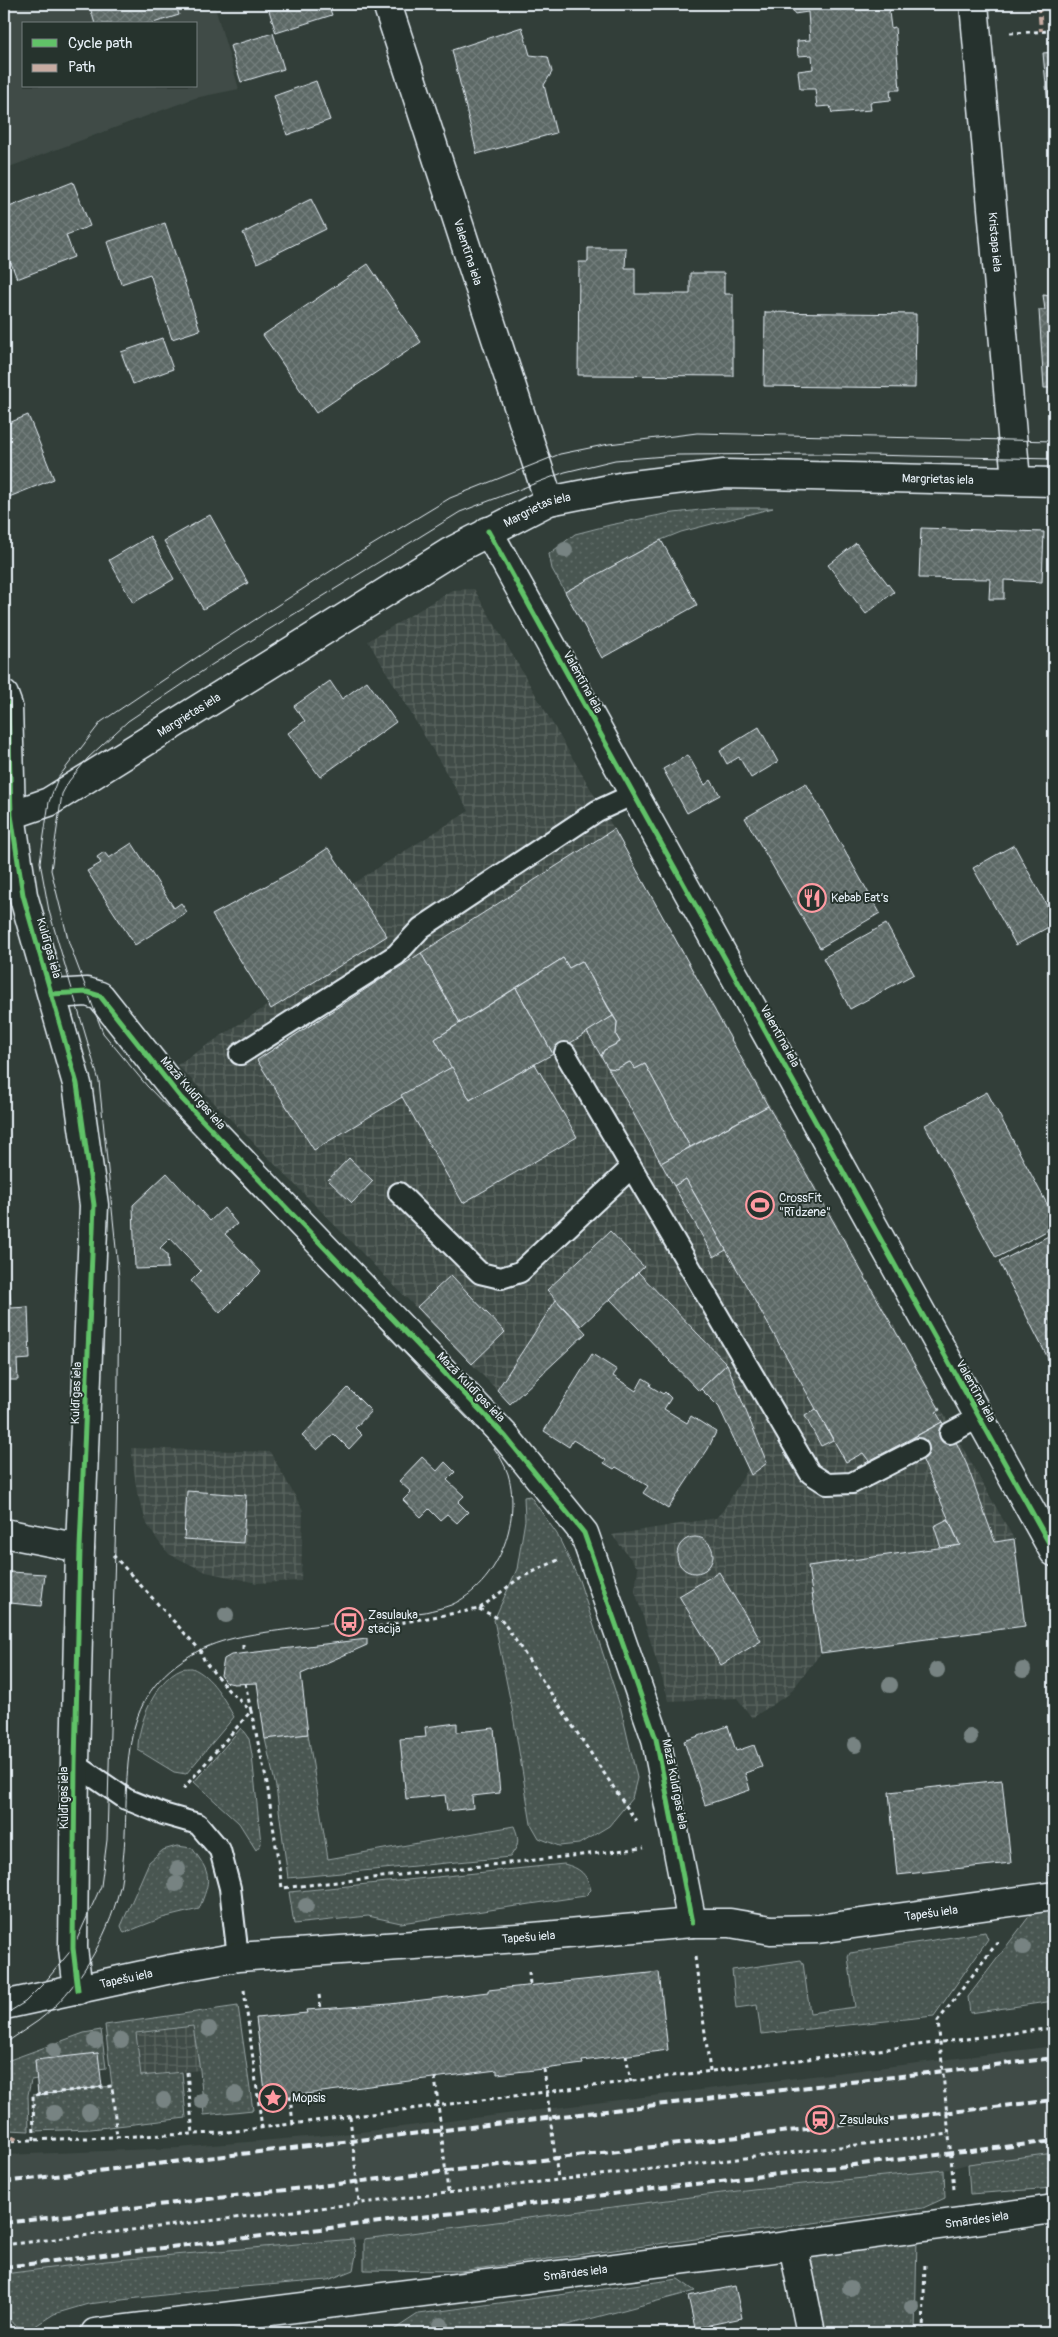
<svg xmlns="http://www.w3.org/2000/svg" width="1058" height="2337" viewBox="0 0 1058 2337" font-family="Pangolin,sans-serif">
  <defs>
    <pattern id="industrial-grid" width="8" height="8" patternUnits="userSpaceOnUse" patternTransform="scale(1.25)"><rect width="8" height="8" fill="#3f4b46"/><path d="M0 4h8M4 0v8" fill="none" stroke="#5b6561"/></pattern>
    <pattern id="grass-dots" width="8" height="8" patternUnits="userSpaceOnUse" patternTransform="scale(1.25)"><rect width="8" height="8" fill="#495651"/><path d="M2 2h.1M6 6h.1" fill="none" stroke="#636f6b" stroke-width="1.8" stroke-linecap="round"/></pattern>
    <pattern id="building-cross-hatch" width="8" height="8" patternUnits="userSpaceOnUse" patternTransform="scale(1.25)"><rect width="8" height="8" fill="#5c6865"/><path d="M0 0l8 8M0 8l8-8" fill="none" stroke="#737e7c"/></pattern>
  </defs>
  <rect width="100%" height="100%" fill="#323e39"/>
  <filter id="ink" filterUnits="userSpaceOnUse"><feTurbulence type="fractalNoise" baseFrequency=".02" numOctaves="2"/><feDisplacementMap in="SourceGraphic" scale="10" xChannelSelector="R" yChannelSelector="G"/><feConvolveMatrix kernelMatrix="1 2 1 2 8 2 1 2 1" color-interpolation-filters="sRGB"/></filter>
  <g filter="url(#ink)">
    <g fill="#3f4b46" fill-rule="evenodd">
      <path d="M4 4H214L239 89 195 98 4 169ZM24 24H196V86H24Z"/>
      <path d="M1054 2046V2153L968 2164 944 2170 753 2189 364 2239 106 2261 4 2274V2155L178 2148 352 2133Z"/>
    </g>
    <g fill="url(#industrial-grid)">
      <path d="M474 589 614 829 1014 1539 1025 1626 821 1653 789 1694 752 1718 737 1698 669 1701 635 1591 638 1568 612 1535 716 1518 724 1509 748 1469 719 1407 701 1390 699 1391 610 1299 581 1326 556 1300 497 1390 177 1065 268 1005 212 915 352 884 469 811 368 641 452 590Z"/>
      <path d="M131 1448 270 1452 303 1510 301 1581 257 1583 206 1572 169 1554 158 1541 147 1524 137 1493Z"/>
      <path d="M193 2026 200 2070 141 2076 136 2033Z"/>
    </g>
    <g fill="url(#grass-dots)" stroke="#98a4a4">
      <path d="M718 508H773L681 532 661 540 565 592 552 569 549 554 575 534 610 525 665 514Z"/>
      <path d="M530 1496 557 1534 579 1580 621 1709 637 1778 632 1798 609 1826 579 1844 559 1846 539 1838 531 1824 512 1709 494 1620 517 1569 525 1520 524 1497Z"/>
      <path d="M192 1668C212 1676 224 1699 234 1717L186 1774 174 1772 138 1750C137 1725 156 1679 181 1669 184 1668 189 1668 192 1668Z"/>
      <path d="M241 1728 249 1739 252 1755 261 1844 256 1850 239 1823 194 1782Z"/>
      <path d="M308 1734 328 1859 514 1826C520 1840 519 1845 510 1857L288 1878 276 1787 265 1739Z"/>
      <path d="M177 1846 192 1848C212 1875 211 1879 199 1909L162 1918 124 1933 121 1926 149 1862 163 1850Z"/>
      <path d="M564 1864C580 1868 587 1874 591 1890L585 1896 401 1923 368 1916 294 1924 289 1892Z"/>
      <path d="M1054 1908V2001L970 2013 968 1997 1034 1910Z"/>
      <path d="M985 1932 988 1939 934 2016 761 2034 757 2005 736 2008 732 1970 801 1960 803 1963 810 2013 855 2007 848 1957 850 1953Z"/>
      <path d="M238 2006 253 2110 204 2115 200 2070 193 2026 136 2033 141 2076 182 2072 186 2118 91 2129 34 2131 33 2095 112 2086 105 2025Z"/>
      <path d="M101 2030 106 2068 99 2069 98 2053 35 2061 37 2079 31 2080 28 2095 29 2131 9 2130 4 2124V2062L84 2033Z"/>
      <path d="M1054 2153V2188L970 2194 968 2164Z"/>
      <path d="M944 2170 945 2198 923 2208 460 2271 364 2270V2239L753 2189Z"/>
      <path d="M917 2237 915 2333H826L810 2256Z"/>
      <path d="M353 2239 356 2255 353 2270 328 2280 206 2290 88 2304 54 2314 29 2330 15 2325 4 2312V2274L106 2261Z"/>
      <path d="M678 2279 695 2291 537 2333H389L418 2314Z"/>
      <path d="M310 2328 332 2333H224Z"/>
    </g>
    <g fill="url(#building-cross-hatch)" stroke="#e8f1f8">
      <path d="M89 4H176L179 15 150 24H95Z"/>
      <path d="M267 4H328L332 15 276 33Z"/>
      <path d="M793 4H888L892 8 889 12 891 28 895 27 900 90H890L891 100 870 102 871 110 832 113 830 106 817 107 815 89H800L798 71 813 69 812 55 798 56 797 41 810 40 808 12 794 14Z"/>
      <path d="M522 27 530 55 548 57 552 72 544 85 556 133 477 154 452 50Z"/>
      <path d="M273 33 284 69 241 82 230 46Z"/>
      <path d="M1054 52V126L1050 127 1043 53Z"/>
      <path d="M316 81 330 120 287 135 274 96Z"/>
      <path d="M73 182 90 226 66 235 74 257 17 279 11 263 4 265V209Z"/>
      <path d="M311 199 326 229 257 263 243 233Z"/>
      <path d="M165 223 200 330 172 339 150 274 121 284 107 242Z"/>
      <path d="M588 248H626L625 268H635V294H690V273H724V294H733V376L578 375 579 262H588Z"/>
      <path d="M368 264 421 342 316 413 263 335Z"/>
      <path d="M1043 295 1054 296V394H1050V388H1044L1039 310H1045Z"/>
      <path d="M765 312 916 314 915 388 764 386Z"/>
      <path d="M162 338 173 369 133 384 121 352Z"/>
      <path d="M28 415 54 479 4 499V425Z"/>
      <path d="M210 515 248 583 203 609 164 541Z"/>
      <path d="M921 528 1044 532 1042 582 1004 580V599H989L990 579 919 578Z"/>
      <path d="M150 536 174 579 133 603 109 560Z"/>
      <path d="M661 540 697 605 602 658 565 592Z"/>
      <path d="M856 543 894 592 866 614 828 565Z"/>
      <path d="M330 681 342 699 367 681 396 722 320 777 288 733 305 721 294 706Z"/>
      <path d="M759 727 778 762 751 778 739 757 727 764 720 751Z"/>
      <path d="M688 755 705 785 711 780 720 795 687 813 663 769Z"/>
      <path d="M806 783 880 913 820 948 745 818Z"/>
      <path d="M614 829 768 1106 690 1147 645 1064 635 1069 630 1062 616 1069 608 1068 601 1056 604 1050 620 1042 616 1035 617 1022 582 961 569 968 563 958 460 1023 421 953Z"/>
      <path d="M132 843 174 908 181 903 187 912 135 945 87 871 101 863 97 857 104 852 109 858Z"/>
      <path d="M1014 845 1054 919V924L1016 945 973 868Z"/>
      <path d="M328 848 387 936 271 1009 212 915 295 870Z"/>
      <path d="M886 924 914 974 850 1009 823 958Z"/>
      <path d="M421 953 460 1023 435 1039 452 1067 314 1150 257 1060Z"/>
      <path d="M563 958 569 968 582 961 613 1016 553 1054 516 988Z"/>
      <path d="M516 988 553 1054 470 1100 435 1039Z"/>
      <path d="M613 1016 617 1022 616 1035 620 1042 604 1050 601 1056 587 1032Z"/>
      <path d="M630 1062 635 1069 645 1064 690 1147 661 1163 608 1068 616 1069Z"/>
      <path d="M535 1064 577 1137 463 1203 401 1095 452 1067 470 1100Z"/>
      <path d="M987 1092 1054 1217V1227L996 1258 925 1125Z"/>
      <path d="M768 1106 940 1410 936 1412 942 1422 869 1461 863 1453 846 1462 686 1179 674 1186 661 1163Z"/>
      <path d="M349 1158 373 1181 352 1203 328 1180Z"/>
      <path d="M167 1173 210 1221 224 1208 237 1224 225 1234 261 1272 220 1313 191 1281 201 1271 170 1238 160 1248 167 1254 168 1268 135 1269 133 1205Z"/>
      <path d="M686 1179 726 1250 714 1257 674 1186Z"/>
      <path d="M610 1231 644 1267 581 1326 547 1290Z"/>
      <path d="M1054 1233V1370L999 1262Z"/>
      <path d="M638 1272 727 1364 699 1391 610 1299Z"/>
      <path d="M451 1275 505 1332 472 1364 417 1307Z"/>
      <path d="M4 1288H10L11 1308 28 1307 30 1359 17 1360 18 1380H4Z"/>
      <path d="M556 1300 586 1333 510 1404 497 1390Z"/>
      <path d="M592 1354 617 1370 613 1376 636 1391 643 1378 651 1383 650 1386 663 1394 665 1392 671 1398 664 1409 687 1423 691 1416 716 1432 708 1449 668 1509 643 1493 648 1486 616 1467 614 1469 604 1463 606 1460 573 1440 569 1447 544 1431Z"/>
      <path d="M727 1364 767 1463 751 1475 719 1407 701 1389Z"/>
      <path d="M348 1388 371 1411 355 1428 362 1435 349 1449 334 1434 317 1450 302 1436Z"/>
      <path d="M816 1409 833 1440 821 1446 805 1416Z"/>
      <path d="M942 1422 956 1442 967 1465 995 1542 1014 1539 1025 1626 821 1653 808 1566 960 1545 913 1438Z"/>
      <path d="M422 1457 437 1471 445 1462 455 1472 447 1480 464 1496 458 1502 468 1512 457 1523 447 1514 440 1520 429 1509 421 1517 403 1500 411 1492 399 1481Z"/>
      <path d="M187 1491 246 1495 243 1543 184 1539Z"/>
      <path d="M948 1519 960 1545 941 1548 934 1526Z"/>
      <circle cx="695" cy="1555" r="18"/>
      <path d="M10 1572 45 1574 41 1606 10 1603Z"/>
      <path d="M719 1572 761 1641 721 1665 679 1596Z"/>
      <path d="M367 1639V1645L301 1674 308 1734 265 1739 257 1683 234 1684 225 1682 221 1675 224 1659 231 1655Z"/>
      <path d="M457 1723V1732L494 1728 500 1793 472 1796 473 1808 447 1811 445 1795 406 1799 400 1739 426 1737 425 1727Z"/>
      <path d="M728 1726 736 1751 754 1745 762 1767 745 1773 750 1790 705 1805 684 1741Z"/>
      <path d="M1002 1780 1011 1863 897 1875 889 1792Z"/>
      <path d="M659 1972 668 2050 582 2061 583 2064 544 2069 497 2074V2070L266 2099 256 2018 307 2013 306 2010 390 2004 488 1992V1990Z"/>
      <path d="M98 2053 102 2087 38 2095 35 2060Z"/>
      <path d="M735 2286 742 2318 695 2328 688 2296Z"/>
    </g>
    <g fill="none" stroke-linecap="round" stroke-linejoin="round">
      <defs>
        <g id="lane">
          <path d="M565 1053 810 1473 827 1484 852 1483 918 1449"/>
          <path d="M240 1054 396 955 421 928 597 811 634 794"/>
          <path d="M399 1193 480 1273 501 1278 520 1272 631 1168"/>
          <path d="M950 1433 980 1417"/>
          <path d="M75 1764 126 1799 163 1814 198 1824 220 1850 230 1888 238 1957"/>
        </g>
        <g id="street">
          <path id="s1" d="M387 4 549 501"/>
          <path id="s2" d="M974 4 1016 480"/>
          <path d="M488 531 1054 1552"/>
          <path d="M4 695 8 706 11 815 23 895 77 1084 94 1205 80 1548 75 1764 73 1948 78 1990"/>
          <path id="s3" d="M11 815 49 802 450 552 549 501 625 486 724 474 1054 482"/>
          <path d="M52 994 87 992 100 996 181 1098 505 1436 584 1533 656 1739 692 1923"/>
          <path d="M4 1533 80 1548"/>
          <path id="s4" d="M4 2005 171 1969 238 1957 533 1937 692 1923H730L771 1930 818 1929 1054 1896"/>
          <path d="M793 2245 811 2333"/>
          <path id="s5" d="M95 2333 766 2249 1054 2209"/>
        </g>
      </defs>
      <use href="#lane" stroke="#e8f1f8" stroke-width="24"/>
      <use href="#street" stroke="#e8f1f8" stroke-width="31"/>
      <g stroke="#e8f1f8" stroke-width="3" stroke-dasharray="4 4" stroke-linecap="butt">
        <path d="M1010 33 1054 31"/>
        <path d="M113 1555 200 1650 205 1662 229 1691 251 1711 267 1783 282 1888 644 1848"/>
        <path d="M479 1609 502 1620 636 1821"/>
        <path d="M370 1628 479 1609 518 1579 558 1560"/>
        <path d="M243 1645V1653"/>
        <path d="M183 1789 251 1711 245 1683"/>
        <path d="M695 1957 710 2071"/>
        <path d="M529 1972 530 1985"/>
        <path d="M244 1990 262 2128"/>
        <path d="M319 1995 321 2009"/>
        <path d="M626 2055 631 2082"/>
        <path d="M544 2069 558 2179"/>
        <path d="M187 2072 193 2134"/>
        <path d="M435 2077 448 2192"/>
        <path d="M290 2096 293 2124"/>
        <path d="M350 2117 359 2202"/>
        <path d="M34 2140 33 2095 112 2086 117 2138"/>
        <path d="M4 2141 220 2133 1054 2028"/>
        <path d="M954 2189 938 2021 1000 1939"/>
        <path d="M4 2245 950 2134"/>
        <path d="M923 2333 925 2262"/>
      </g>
      <use href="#lane" stroke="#26332d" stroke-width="20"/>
      <use href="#street" stroke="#26332d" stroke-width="28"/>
      <g stroke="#e8f1f8" stroke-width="1">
        <path d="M4 2015 25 2002 45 1982 73 1948 101 1886 107 1840 117 1476 119 1278 99 1081 49 911 40 862 49 802 58 778 101 722 205 652 354 556 450 498 560 454 609 444 697 433 1054 441"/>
        <path d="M4 2044C15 2036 27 2029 38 2021 77 1991 108 1937 119 1891 122 1882 122 1871 123 1861 132 1778 110 1697 198 1651 229 1635 264 1633 298 1628 340 1623 383 1617 425 1612 433 1610 443 1608 451 1605 498 1584 522 1522 508 1474 501 1454 487 1439 474 1423L147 1086 103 1033 69 943 51 870 62 794 69 781 88 758 128 721 213 664 460 512 565 472 615 460 678 455 821 454 1054 459"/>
      </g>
      <g stroke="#e8f1f8" stroke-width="4" stroke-dasharray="8 4" stroke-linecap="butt">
        <path d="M4 2182 1054 2058"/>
        <path d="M4 2223 1054 2100"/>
        <path d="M4 2267 1054 2141"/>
      </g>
      <g stroke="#c7aca2" stroke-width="4" stroke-dasharray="8 4" stroke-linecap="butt">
        <path d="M1039 4 1041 31"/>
        <path d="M4 2128 16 2140"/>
        <path d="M4 2326 8 2333"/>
      </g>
      <defs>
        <g id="cycleway">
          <path d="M488 531 1054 1552"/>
          <path d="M4 695 8 706 11 815 23 895 77 1084 94 1205 80 1548 75 1764 73 1948 78 1990"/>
          <path d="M52 994 87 992 100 996 181 1098 505 1436 584 1533 656 1739 692 1923"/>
        </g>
      </defs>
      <use href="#cycleway" stroke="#26332d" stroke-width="8"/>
      <use href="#cycleway" stroke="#61c268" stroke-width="5"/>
    </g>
    <g fill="#778382">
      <circle cx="565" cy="550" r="8"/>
      <circle cx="226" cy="1615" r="8"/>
      <circle cx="937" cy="1670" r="8"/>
      <circle cx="1023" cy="1670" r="8"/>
      <circle cx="890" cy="1685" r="8"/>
      <circle cx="970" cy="1737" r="8"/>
      <circle cx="855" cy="1745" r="8"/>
      <circle cx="178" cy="1869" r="8"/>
      <circle cx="176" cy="1884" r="8"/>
      <circle cx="306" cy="1906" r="8"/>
      <circle cx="1023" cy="1947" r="8"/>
      <circle cx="209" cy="2029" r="8"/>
      <circle cx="121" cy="2040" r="8"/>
      <circle cx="95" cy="2041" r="8"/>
      <circle cx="54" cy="2050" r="8"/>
      <circle cx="235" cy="2094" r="8"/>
      <circle cx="164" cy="2100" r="8"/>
      <circle cx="202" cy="2101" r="8"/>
      <circle cx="89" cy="2112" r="8"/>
      <circle cx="54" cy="2113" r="8"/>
      <circle cx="850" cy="2288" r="8"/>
      <circle cx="912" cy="2307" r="8"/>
      <circle cx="441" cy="2325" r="8"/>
    </g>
  </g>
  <defs>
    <symbol id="restaurant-ring" viewBox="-11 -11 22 22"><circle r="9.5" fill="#26332d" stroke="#ff9aa2" stroke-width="1.5"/><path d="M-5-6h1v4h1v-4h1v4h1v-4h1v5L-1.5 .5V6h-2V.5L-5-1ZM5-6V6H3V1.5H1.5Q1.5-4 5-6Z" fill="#ff9aa2"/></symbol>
    <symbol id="stadium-ring" viewBox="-11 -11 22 22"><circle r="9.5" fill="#26332d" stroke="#ff9aa2" stroke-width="1.5"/><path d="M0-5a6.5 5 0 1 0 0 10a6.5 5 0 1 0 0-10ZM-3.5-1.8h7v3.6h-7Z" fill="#ff9aa2"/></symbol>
    <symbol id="bus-ring" viewBox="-11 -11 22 22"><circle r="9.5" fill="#26332d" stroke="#ff9aa2" stroke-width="1.5"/><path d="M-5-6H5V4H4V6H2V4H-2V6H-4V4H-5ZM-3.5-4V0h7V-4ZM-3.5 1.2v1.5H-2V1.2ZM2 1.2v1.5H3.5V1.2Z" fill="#ff9aa2"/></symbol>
    <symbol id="sight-ring" viewBox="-11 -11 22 22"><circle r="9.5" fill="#26332d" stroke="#ff9aa2" stroke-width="1.5"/><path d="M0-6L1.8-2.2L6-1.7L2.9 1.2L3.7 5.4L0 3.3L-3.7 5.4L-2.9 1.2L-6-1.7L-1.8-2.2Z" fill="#ff9aa2"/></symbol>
    <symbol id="station-ring" viewBox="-11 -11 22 22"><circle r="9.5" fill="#26332d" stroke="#ff9aa2" stroke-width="1.5"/><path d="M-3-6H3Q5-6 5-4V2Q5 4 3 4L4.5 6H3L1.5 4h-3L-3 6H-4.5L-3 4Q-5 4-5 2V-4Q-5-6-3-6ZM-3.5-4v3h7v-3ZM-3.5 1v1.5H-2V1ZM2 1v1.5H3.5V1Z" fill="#ff9aa2"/></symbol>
  </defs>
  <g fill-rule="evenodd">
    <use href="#restaurant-ring" x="796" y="882" width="32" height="32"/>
    <use href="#stadium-ring" x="744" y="1189" width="32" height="32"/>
    <use href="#bus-ring" x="333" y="1606" width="32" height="32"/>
    <use href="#sight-ring" x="257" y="2082" width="32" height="32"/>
    <use href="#station-ring" x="804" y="2104" width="32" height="32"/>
  </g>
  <g text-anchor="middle" stroke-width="4" stroke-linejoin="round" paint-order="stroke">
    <g font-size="12" fill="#e8f1f8" stroke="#26332d">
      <text dy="4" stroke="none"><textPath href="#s2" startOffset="239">Kristapa iela</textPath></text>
      <text dy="4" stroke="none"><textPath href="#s1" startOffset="261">Valentīna iela</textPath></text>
      <text dy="4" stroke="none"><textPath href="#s3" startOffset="1015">Margrietas iela</textPath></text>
      <text dy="4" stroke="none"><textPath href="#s3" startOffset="610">Margrietas iela</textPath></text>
      <text transform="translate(583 682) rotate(61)" y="4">Valentīna iela</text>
      <text dy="4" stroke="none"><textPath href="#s3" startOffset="205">Margrietas iela</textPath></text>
      <text transform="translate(49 948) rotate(74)" y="4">Kuldīgas iela</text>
      <text transform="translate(780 1036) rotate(61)" y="4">Valentīna iela</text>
      <text transform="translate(193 1093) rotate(49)" y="4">Mazā Kuldīgas iela</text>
      <text transform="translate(471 1387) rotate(46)" y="4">Mazā Kuldīgas iela</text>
      <text transform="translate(976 1391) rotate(61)" y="4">Valentīna iela</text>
      <text transform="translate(76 1393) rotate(-88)" y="4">Kuldīgas iela</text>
      <text transform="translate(675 1784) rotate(79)" y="4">Mazā Kuldīgas iela</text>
      <text transform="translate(64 1798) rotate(-90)" y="4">Kuldīgas iela</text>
      <text dy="4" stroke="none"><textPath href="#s4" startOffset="935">Tapešu iela</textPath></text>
      <text dy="4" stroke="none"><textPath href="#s4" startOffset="530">Tapešu iela</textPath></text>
      <text dy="4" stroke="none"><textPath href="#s4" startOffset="125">Tapešu iela</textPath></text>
      <text dy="4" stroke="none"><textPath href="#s5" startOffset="889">Smārdes iela</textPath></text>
      <text dy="4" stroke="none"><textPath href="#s5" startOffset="484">Smārdes iela</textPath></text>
    </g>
    <g font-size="12" fill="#e8f1f8" stroke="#26332d" text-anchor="start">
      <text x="831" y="902">Kebab Eat’s</text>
      <text x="779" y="1202">CrossFit<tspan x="779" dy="14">"Rīdzene"</tspan></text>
      <text x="368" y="1619">Zasulauka<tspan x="368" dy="14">stacija</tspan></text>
      <text x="292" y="2102">Mopsis</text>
      <text x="839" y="2124">Zasulauks</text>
    </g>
  </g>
  <rect width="1058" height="2337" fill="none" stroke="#26332d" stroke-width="20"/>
  <rect x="10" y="10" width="1038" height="2317" fill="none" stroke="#e8f1f8" stroke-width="2" filter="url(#ink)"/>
  <rect x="22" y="22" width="175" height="65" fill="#26332d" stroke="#747f7e"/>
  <rect x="32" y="39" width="25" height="8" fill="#61c268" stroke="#747f7e"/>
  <text x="68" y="48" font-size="15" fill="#e8f1f8">Cycle path</text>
  <rect x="32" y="64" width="25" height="8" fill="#c7aca2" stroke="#747f7e"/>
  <text x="68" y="72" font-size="15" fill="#e8f1f8">Path</text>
</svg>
